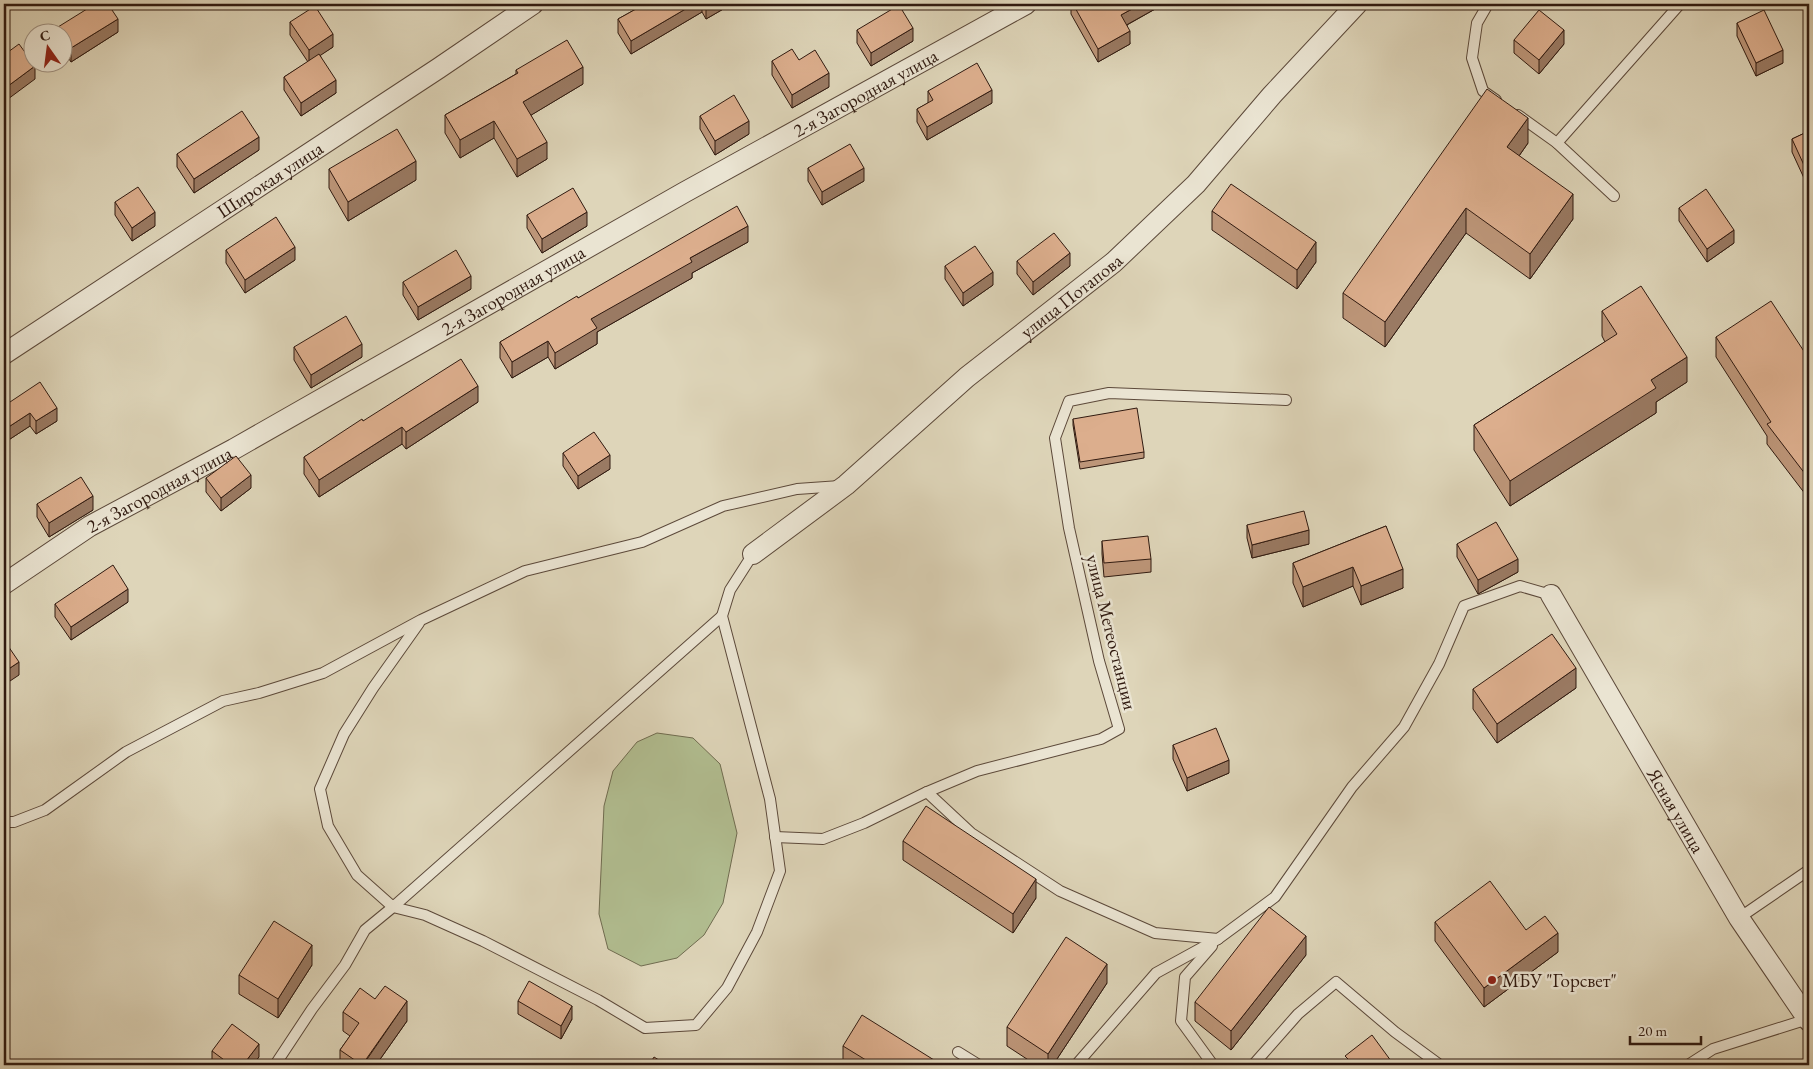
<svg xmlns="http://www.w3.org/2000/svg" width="1813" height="1069" viewBox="0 0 1813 1069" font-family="'EB Garamond',serif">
  <rect width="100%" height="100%" fill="#ded5b9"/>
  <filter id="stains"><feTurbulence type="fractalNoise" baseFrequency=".004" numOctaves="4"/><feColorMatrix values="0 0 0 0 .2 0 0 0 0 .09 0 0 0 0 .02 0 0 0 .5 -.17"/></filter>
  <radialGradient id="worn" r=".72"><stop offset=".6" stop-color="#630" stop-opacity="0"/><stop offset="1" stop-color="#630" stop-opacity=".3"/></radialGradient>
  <path fill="#b1bd90" stroke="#706c50" d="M657 733 693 738 720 764 737 833 723 903 704 935 677 958 641 966 608 949 599 914 604 806 613 771 637 742Z"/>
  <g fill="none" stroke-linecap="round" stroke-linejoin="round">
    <defs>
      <g id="lane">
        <path d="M1488 4 1477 23 1472 58 1483 91 1496 100"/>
        <path d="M1518 115 1557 143 1614 196"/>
        <path d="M1557 143 1680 4"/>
        <path d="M419 623 373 688 344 734 320 789 328 826 357 875 393 907 722 616"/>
        <path d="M927 792 971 833 1060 891 1155 933 1218 939 1275 897 1352 787 1404 727 1439 664 1464 606 1520 586 1551 595"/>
        <path d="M4 822H14L45 810 126 752 223 701 259 693 323 673 421 620 525 571 642 542 723 506 797 489 840 486"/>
        <path d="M775 837 823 839 864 823 927 792 977 771 1101 739 1119 729 1099 661 1069 528 1055 438 1069 401 1109 393 1286 400"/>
        <path d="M1739 918 1809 870"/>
        <path d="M1212 946 1185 977 1181 1021 1213 1065"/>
        <path d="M958 1052 979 1065"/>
        <path d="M275 1065 312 1009 345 965 365 930 393 907 425 915 483 941 598 1000 645 1028 696 1025 727 988 757 932 780 871 770 799 722 616 730 590 753 554"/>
        <path d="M1076 1065 1156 973 1218 939"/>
        <path d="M1253 1065 1298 1014 1336 982 1395 1032 1440 1065"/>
        <path d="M1688 1065 1713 1049 1808 1019"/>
      </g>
      <g id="street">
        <path id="s1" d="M4 354 439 68 533 4"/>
        <path id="s2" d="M753 554 846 485 967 377 1114 262 1196 184 1272 95 1357 4"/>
        <path id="s3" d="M4 584 90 526 234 449 685 192 1026 4"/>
        <path id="s4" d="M1551 595 1739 918 1809 1021"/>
      </g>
    </defs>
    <use href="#lane" stroke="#5c493a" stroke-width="12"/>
    <use href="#street" stroke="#5c493a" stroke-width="22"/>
    <use href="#lane" stroke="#eae4d2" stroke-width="10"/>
    <use href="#street" stroke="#eae4d2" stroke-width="20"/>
  </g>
  <g fill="#bd9679" stroke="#301a10">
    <path d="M645 4H732L706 19 702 12 631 54 618 33V19Z"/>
    <path d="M1071 4H1164L1127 25 1130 44 1098 62 1071 14Z"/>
    <path d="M290 22 333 47 320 55 336 93 301 116 284 90V77L308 62 290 35Z"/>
    <path d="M1737 23 1783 63 1756 76 1737 36Z"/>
    <path d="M58 27 118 32 71 62 62 48V32H58Z"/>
    <path d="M857 30 913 41 871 66 857 43Z"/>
    <path d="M1514 40 1564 44 1539 74 1514 53Z"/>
    <path d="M799 60 829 87 792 108 772 75V61Z"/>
    <path d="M516 70 583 84 531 115 547 159 517 177 494 138 460 158 445 133V115L516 74Z"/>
    <path d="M928 91 992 103 927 140 917 122V109L928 103Z"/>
    <path d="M700 116 749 134 715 155 700 129Z"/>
    <path d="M1809 131V189L1792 152V139Z"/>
    <path d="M1528 143 1519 156 1573 219 1530 279 1466 233 1385 347 1343 318V293Z"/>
    <path d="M259 150 194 193 177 167V154Z"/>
    <path d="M808 168 864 181 822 205 808 181Z"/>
    <path d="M329 169 416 180 348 221 329 188Z"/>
    <path d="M115 202 155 226 132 241 115 215Z"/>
    <path d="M1679 208 1734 243 1707 262 1679 221Z"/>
    <path d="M1212 211 1316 262 1297 289 1212 230Z"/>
    <path d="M527 215 587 226 542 253 527 228Z"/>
    <path d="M748 242 692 273V278L597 332V344L555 369 548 357 512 378 500 358V342L578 298Z"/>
    <path d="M226 250 295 260 245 293 226 263Z"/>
    <path d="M1017 261 1070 266 1033 295 1017 274Z"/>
    <path d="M945 266 993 285 963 306 945 279Z"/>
    <path d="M403 282 471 289 418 320 403 295Z"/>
    <path d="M1602 311 1687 382 1656 402V413L1510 506 1474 450V425L1605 342 1602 336Z"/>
    <path d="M1716 337 1809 359V499L1767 444V436L1716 357Z"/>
    <path d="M294 347 362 357 311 388 294 360Z"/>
    <path d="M478 402 406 449 402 444 319 497 304 474V457L363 421Z"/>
    <path d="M4 406 57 421 36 434 30 426 7 441 4 436Z"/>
    <path d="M1073 419 1144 452V458L1080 469 1073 425Z"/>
    <path d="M563 453 610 469 578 489 563 466Z"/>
    <path d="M206 478 251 488 221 511 206 492Z"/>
    <path d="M37 504 93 510 49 537 37 517Z"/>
    <path d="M1247 525 1309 544 1252 558 1247 538Z"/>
    <path d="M1386 526 1403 588 1361 605 1353 586 1303 607 1293 583V563Z"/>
    <path d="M1102 541 1151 559V572L1104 577 1102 554Z"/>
    <path d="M1457 544 1518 572 1478 594 1457 557Z"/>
    <path d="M128 602 71 640 55 617V604Z"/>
    <path d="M1576 688 1497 743 1473 709V689Z"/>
    <path d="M1173 745 1229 773 1187 791 1173 759Z"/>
    <path d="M903 841 1036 898 1013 933 903 860Z"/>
    <path d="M1435 922 1526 930 1558 952 1484 1007 1435 941Z"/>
    <path d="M1306 955 1231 1050 1195 1021V1002Z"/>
    <path d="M312 965 278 1018 239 994V975Z"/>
    <path d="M1107 983 1053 1065H1036L1007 1046V1027Z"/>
    <path d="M375 999 407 1021 376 1065H340V1050L350 1036 343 1031V1012Z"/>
    <path d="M518 1001 572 1019 561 1039 518 1014Z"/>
    <path d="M843 1046 942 1065H843Z"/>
    <path d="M212 1051 259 1057 252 1065H214L212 1064Z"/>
  </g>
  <g fill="#9a7a63" stroke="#301a10">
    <path d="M694 4H702V12L631 54V41Z"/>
    <path d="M710 4H732L706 19V6Z"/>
    <path d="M1141 4H1164L1121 28V15Z"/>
    <path d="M118 19V32L71 62V48Z"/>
    <path d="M913 28V41L871 66V53Z"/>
    <path d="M1564 30V44L1539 74V60Z"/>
    <path d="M1130 31V44L1098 62V49Z"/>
    <path d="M333 34V47L309 63V50Z"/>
    <path d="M1783 50V63L1756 76V63Z"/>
    <path d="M35 66V79L4 102V89Z"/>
    <path d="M583 67V84L523 120V102Z"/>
    <path d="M829 73V87L792 108V95Z"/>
    <path d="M336 80V93L301 116V103Z"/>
    <path d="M992 90V103L927 140V127Z"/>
    <path d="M1528 118V143L1507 173V147Z"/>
    <path d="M494 121V138L460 158V140Z"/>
    <path d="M749 121V134L715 155V141Z"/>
    <path d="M259 137V150L194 193V179Z"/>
    <path d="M547 142V159L517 177V159Z"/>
    <path d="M416 161V180L348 221V202Z"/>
    <path d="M864 168V181L822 205V192Z"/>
    <path d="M1573 194V219L1530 279V254Z"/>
    <path d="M1466 208V233L1385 347V322Z"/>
    <path d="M155 212V226L132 241V228Z"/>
    <path d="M587 212V226L542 253V239Z"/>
    <path d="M748 226V242L692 273V278L597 332V344L555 369V353L591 319 690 258Z"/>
    <path d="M1734 230V243L1707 262V249Z"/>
    <path d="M1316 242V262L1297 289V270Z"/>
    <path d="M295 247V260L245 293V280Z"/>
    <path d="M1070 253V266L1033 295V282Z"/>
    <path d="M993 272V285L963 306V293Z"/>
    <path d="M471 276V289L418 320V307Z"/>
    <path d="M548 341V357L512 378V362Z"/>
    <path d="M362 344V357L311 388V375Z"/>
    <path d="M1687 357V382L1656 402V413L1510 506V481L1651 380Z"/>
    <path d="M478 386V402L406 449V432Z"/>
    <path d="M57 408V421L36 434V421Z"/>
    <path d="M30 413V426L7 441V428Z"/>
    <path d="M402 427V444L319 497V480Z"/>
    <path d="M610 455V469L578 489V476Z"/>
    <path d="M251 475V488L221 511V498Z"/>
    <path d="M93 496V510L49 537V523Z"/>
    <path d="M1309 530V544L1252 558V545Z"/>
    <path d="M1518 559V572L1478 594V580Z"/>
    <path d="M1353 567V586L1303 607V587Z"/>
    <path d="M1403 569V588L1361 605V586Z"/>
    <path d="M128 589V602L71 640V627Z"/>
    <path d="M19 662V675L4 685V672Z"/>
    <path d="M1576 668V688L1497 743V724Z"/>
    <path d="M1229 760V773L1187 791V778Z"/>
    <path d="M1036 879V898L1013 933V914Z"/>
    <path d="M1558 933V952L1484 1007V988Z"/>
    <path d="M1306 936V955L1231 1050V1031Z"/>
    <path d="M312 945V965L278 1018V999Z"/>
    <path d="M1107 964V983L1053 1065H1048V1054Z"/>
    <path d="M407 1001V1021L376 1065H363Z"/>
    <path d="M572 1006V1019L561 1039V1026Z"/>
    <path d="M259 1044V1057L252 1065H243Z"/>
  </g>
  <g fill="#dcae8d" stroke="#301a10">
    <path d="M95 4H108L118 19 71 48 62 35V32H61L58 27Z"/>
    <path d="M645 4H694L631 41 618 19Z"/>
    <path d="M1073 4H1141L1121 15 1130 31 1098 49Z"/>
    <path d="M899 5 913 28 871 53 857 30Z"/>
    <path d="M315 6 333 34 309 50 290 22Z"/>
    <path d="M1539 10 1564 30 1539 60 1514 40Z"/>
    <path d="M1764 10 1783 50 1756 63 1737 23Z"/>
    <path d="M567 40 583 67 523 102 547 142 517 159 494 121 460 140 445 115 518 73 516 70Z"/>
    <path d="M19 44 35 66 4 89V55Z"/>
    <path d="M792 49 799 60 815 50 829 73 792 95 772 61Z"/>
    <path d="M319 54 336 80 301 103 284 77Z"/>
    <path d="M977 63 992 90 927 127 917 109 933 100 928 91Z"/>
    <path d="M1487 89 1528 118 1507 147 1573 194 1530 254 1466 208 1385 322 1343 293Z"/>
    <path d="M734 95 749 121 715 141 700 116Z"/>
    <path d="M242 111 259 137 194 179 177 154Z"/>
    <path d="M397 129 416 161 348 202 329 169Z"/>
    <path d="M1809 131V176L1792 139Z"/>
    <path d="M850 144 864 168 822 192 808 168Z"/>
    <path d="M1231 184 1316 242 1297 270 1212 211Z"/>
    <path d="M138 187 155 212 132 228 115 202Z"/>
    <path d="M573 188 587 212 542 239 527 215Z"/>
    <path d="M1706 189 1734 230 1707 249 1679 208Z"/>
    <path d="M737 206 748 226 690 258 692 262 591 319 597 328 555 353 548 341 512 362 500 342 577 296 578 298Z"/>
    <path d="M276 217 295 247 245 280 226 250Z"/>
    <path d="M1054 233 1070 253 1033 282 1017 261Z"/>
    <path d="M975 246 993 272 963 293 945 266Z"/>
    <path d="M456 250 471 276 418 307 403 282Z"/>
    <path d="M1641 286 1687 357 1651 380 1656 388 1510 481 1474 425 1617 334 1602 311Z"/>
    <path d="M1771 301 1809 359V479L1767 424 1771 422 1716 337Z"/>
    <path d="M346 316 362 344 311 375 294 347Z"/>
    <path d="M461 359 478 386 406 432 402 427 319 480 304 457 362 419 363 421Z"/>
    <path d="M40 382 57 408 36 421 30 413 7 428 4 423V406Z"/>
    <path d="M1137 408 1144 452 1080 462 1073 419Z"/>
    <path d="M594 432 610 455 578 476 563 453Z"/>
    <path d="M236 456 251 475 221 498 206 478Z"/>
    <path d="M81 477 93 496 49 523 37 504Z"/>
    <path d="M1304 511 1309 530 1252 545 1247 525Z"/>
    <path d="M1496 522 1518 559 1478 580 1457 544Z"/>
    <path d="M1386 526 1403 569 1361 586 1353 567 1303 587 1293 563Z"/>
    <path d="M1148 536 1151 559 1104 563 1102 541Z"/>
    <path d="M113 565 128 589 71 627 55 604Z"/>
    <path d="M1552 634 1576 668 1497 724 1473 689Z"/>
    <path d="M4 640 19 662 4 672Z"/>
    <path d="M1216 728 1229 760 1187 778 1173 745Z"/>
    <path d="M926 806 1036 879 1013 914 903 841Z"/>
    <path d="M1490 881 1526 930 1545 916 1558 933 1484 988 1435 922Z"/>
    <path d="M1269 907 1306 936 1231 1031 1195 1002Z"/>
    <path d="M274 921 312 945 278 999 239 975Z"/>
    <path d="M1066 937 1107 964 1048 1054 1007 1027Z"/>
    <path d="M529 981 572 1006 561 1026 518 1001Z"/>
    <path d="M385 986 407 1001 362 1065 340 1050 359 1023 343 1012 360 988 375 999Z"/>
    <path d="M862 1015 942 1065H874L843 1046Z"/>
    <path d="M232 1024 259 1044 243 1065H231L212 1051Z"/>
    <path d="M1372 1035 1394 1065H1339L1348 1059 1345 1056Z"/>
    <path d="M654 1057 667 1065H649Z"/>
  </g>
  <circle fill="#8f2418" stroke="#eae4d2" stroke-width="2" cx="1492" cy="980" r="5"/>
  <g text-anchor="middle" stroke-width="5" stroke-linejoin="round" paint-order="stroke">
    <g font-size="19" fill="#301a10" stroke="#eae4d2">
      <text dy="7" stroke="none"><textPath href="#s3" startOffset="992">2-я Загородная улица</textPath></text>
      <text dy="7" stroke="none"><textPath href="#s1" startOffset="318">Широкая улица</textPath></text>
      <text dy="7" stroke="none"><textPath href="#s3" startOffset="588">2-я Загородная улица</textPath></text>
      <text dy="7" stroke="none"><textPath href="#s2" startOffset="410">улица Потапова</textPath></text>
      <text dy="7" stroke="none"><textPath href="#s3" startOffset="182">2-я Загородная улица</textPath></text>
      <text transform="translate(1112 632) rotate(76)" y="7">улица Метеостанции</text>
      <text dy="7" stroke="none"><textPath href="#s4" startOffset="249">Ясная улица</textPath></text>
    </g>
    <g font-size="19" fill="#301a10" stroke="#eae4d2" text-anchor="start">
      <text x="1502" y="987">МБУ "Горсвет"</text>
    </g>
  </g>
  <rect width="1813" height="1069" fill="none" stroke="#ded5b9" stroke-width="20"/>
  <rect x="5" y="5" width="1803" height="1059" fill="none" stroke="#301a10" stroke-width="2.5"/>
  <rect x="10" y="10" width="1793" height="1049" fill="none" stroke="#301a10"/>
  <g transform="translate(48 48) rotate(346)"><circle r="24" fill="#eae4d2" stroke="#a09384"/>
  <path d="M0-4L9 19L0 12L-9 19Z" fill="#8f2418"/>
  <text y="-8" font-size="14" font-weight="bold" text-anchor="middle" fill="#301a10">С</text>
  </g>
  <path d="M1630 1036v8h71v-8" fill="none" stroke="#301a10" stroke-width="2.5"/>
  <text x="1638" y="1036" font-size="15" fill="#301a10" stroke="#eae4d2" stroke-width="4" paint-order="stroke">20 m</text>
  <rect width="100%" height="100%" filter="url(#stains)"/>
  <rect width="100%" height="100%" fill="url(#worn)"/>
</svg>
